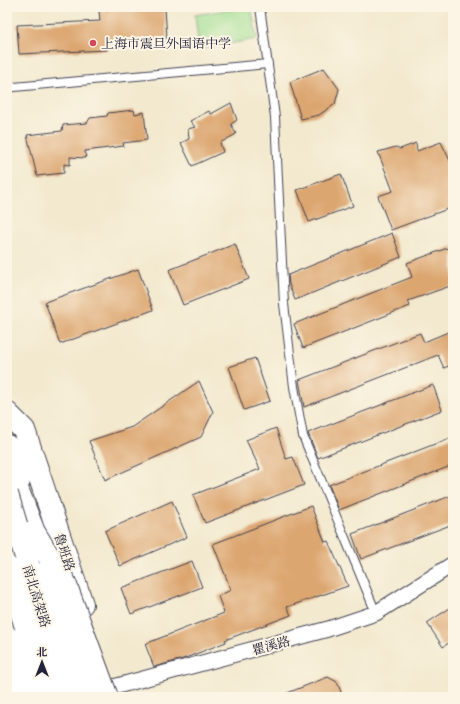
<svg xmlns="http://www.w3.org/2000/svg" width="460" height="704" viewBox="0 0 460 704" font-family="'Gentium Book Plus','Noto Serif SC',serif">
  <rect width="100%" height="100%" fill="#fcf5e5"/>
  <filter id="ink" filterUnits="userSpaceOnUse"><feTurbulence type="fractalNoise" baseFrequency=".025" numOctaves="2"/><feDisplacementMap in="SourceGraphic" scale="8" xChannelSelector="R" yChannelSelector="G"/><feConvolveMatrix kernelMatrix="1 2 1 2 8 2 1 2 1" color-interpolation-filters="sRGB"/></filter>
  <filter id="wash" filterUnits="userSpaceOnUse"><feTurbulence type="fractalNoise" baseFrequency=".012" numOctaves="4" result="noise"/><feDisplacementMap in="SourceGraphic" scale="16" xChannelSelector="R" yChannelSelector="G"/><feGaussianBlur stdDeviation="0.9" result="paint"/><feColorMatrix in="noise" values="0 0 0 0 0 0 0 0 0 0 0 0 0 0 0 0 0 1.4 0 .05"/><feComposite in="paint" operator="in"/></filter>
  <g filter="url(#wash)">
    <rect width="100%" height="100%" fill="#f2e9ce"/>
    <path fill="#a0de92" stroke="#618066" d="M245 7H251L257 39 199 49 195 15Z"/>
    <g id="blocks">
      <g fill="#dca66f">
        <path d="M108 7 165 8 167 38 107 41V50L19 54 17 25 100 21 99 11 108 10Z"/>
        <path d="M324 68 339 89 335 104 319 115 301 119 290 82Z"/>
        <path d="M231 103 237 120 231 124 236 134 220 143 223 152 192 166 181 143 189 139 188 129 195 127 190 121 209 111 211 114Z"/>
        <path d="M134 110 135 114 144 112 147 140 123 143 124 146 85 151 86 158 70 157V165L64 164V173L37 176 27 135 62 131 63 125 87 123 90 118 107 116 108 113Z"/>
        <path d="M441 142 453 167V207L391 230 378 196 393 191 378 152 396 147 400 149 416 143 417 151Z"/>
        <path d="M341 174 353 206 309 222 297 190Z"/>
        <path d="M392 233 401 257 295 300 289 284 288 275Z"/>
        <path d="M235 244 249 279 183 305 169 270Z"/>
        <path d="M453 246V285L408 301 410 306 303 348 294 324 412 277 407 263Z"/>
        <path d="M138 269 153 310 60 344 45 302Z"/>
        <path d="M453 330V364L444 368 438 355 304 407 299 380 420 333 424 342Z"/>
        <path d="M255 358 270 401 244 410 229 367Z"/>
        <path d="M199 381 213 412 201 437 105 480 89 441 132 427Z"/>
        <path d="M433 385 442 410 318 458 308 433Z"/>
        <path d="M276 428 286 459 293 457 304 485 205 523 193 495 260 469 246 440Z"/>
        <path d="M453 437V465L339 510 329 485Z"/>
        <path d="M453 495V524L361 559 352 534Z"/>
        <path d="M172 501 187 537 120 566 105 531Z"/>
        <path d="M311 506 325 542 328 541 348 586 287 607 291 615 225 640 226 642 183 659 154 667 145 644 224 613 218 596 231 590 213 544Z"/>
        <path d="M192 561 202 587 131 614 121 588Z"/>
        <path d="M453 606V640L443 647 427 623Z"/>
        <path d="M328 677 337 682 343 697H277Z"/>
      </g>
    </g>
  </g>
  <g filter="url(#ink)">
    <use href="#blocks" fill-opacity="0" stroke="#414051" stroke-width="1"/>
    <g fill="none" stroke-linecap="round" stroke-linejoin="round">
      <defs>
        <g id="service">
          <path d="M260 7 275 117 284 304 294 387 303 436 376 613"/>
          <path d="M7 89 14 87 268 64"/>
        </g>
        <path id="minor" d="M95 692 328 629 376 613 453 564"/>
        <g id="primary">
          <path d="M7 413 24 430 82 604"/>
          <path d="M7 446 19 481"/>
          <path d="M7 674 13 697"/>
        </g>
        <path id="trunk" d="M7 463 34 532"/>
      </defs>
      <use href="#service" stroke="#414051" stroke-width="10"/>
      <use href="#minor" stroke="#414051" stroke-width="17"/>
      <use href="#primary" stroke="#414051" stroke-width="24"/>
      <use href="#trunk" stroke="#414051" stroke-width="24"/>
      <use href="#service" stroke="#fff" stroke-width="8"/>
      <use href="#minor" stroke="#fff" stroke-width="15"/>
      <use href="#primary" stroke="#fff" stroke-width="22"/>
      <use href="#trunk" stroke="#fff" stroke-width="22"/>
      <defs>
        <g id="trunk-bridge">
          <path d="M7 494 68 697"/>
          <path d="M34 532 65 583 107 697"/>
          <path d="M7 567 48 697"/>
          <path d="M46 572 85 697"/>
          <path d="M7 637 26 697"/>
        </g>
      </defs>
      <use href="#trunk-bridge" stroke="#414051" stroke-width="24" stroke-linecap="butt"/>
      <use href="#trunk-bridge" stroke="#fff" stroke-width="22"/>
    </g>
  </g>
  <circle fill="#d1495b" stroke="#fcf5e5" stroke-width="1.5" cx="93" cy="43" r="4"/>
  <g text-anchor="middle" stroke-width="4" stroke-linejoin="round" paint-order="stroke">
    <g font-size="13" fill="#22223b" stroke="#fcf5e5" text-anchor="start">
      <text x="101" y="48">上海市震旦外国语中学</text>
    </g>
    <g font-size="13" fill="#22223b" stroke="#fcf5e5">
      <text transform="translate(65 552) rotate(72)" y="5">鲁班路</text>
      <text transform="translate(37 596) rotate(73)" y="5">南北高架路</text>
      <text transform="translate(271 645) rotate(-15)" y="5">瞿溪路</text>
    </g>
  </g>
  <rect width="460" height="704" fill="none" stroke="#fcf5e5" stroke-width="24"/>
  <g transform="translate(42 662)" stroke="#fcf5e5" stroke-width="3" paint-order="stroke">
  <path d="M0-3L7 15L0 10L-7 15Z" fill="#22223b"/>
  <text y="-6" font-size="11" font-weight="bold" text-anchor="middle" fill="#22223b">北</text>
  </g>
</svg>
